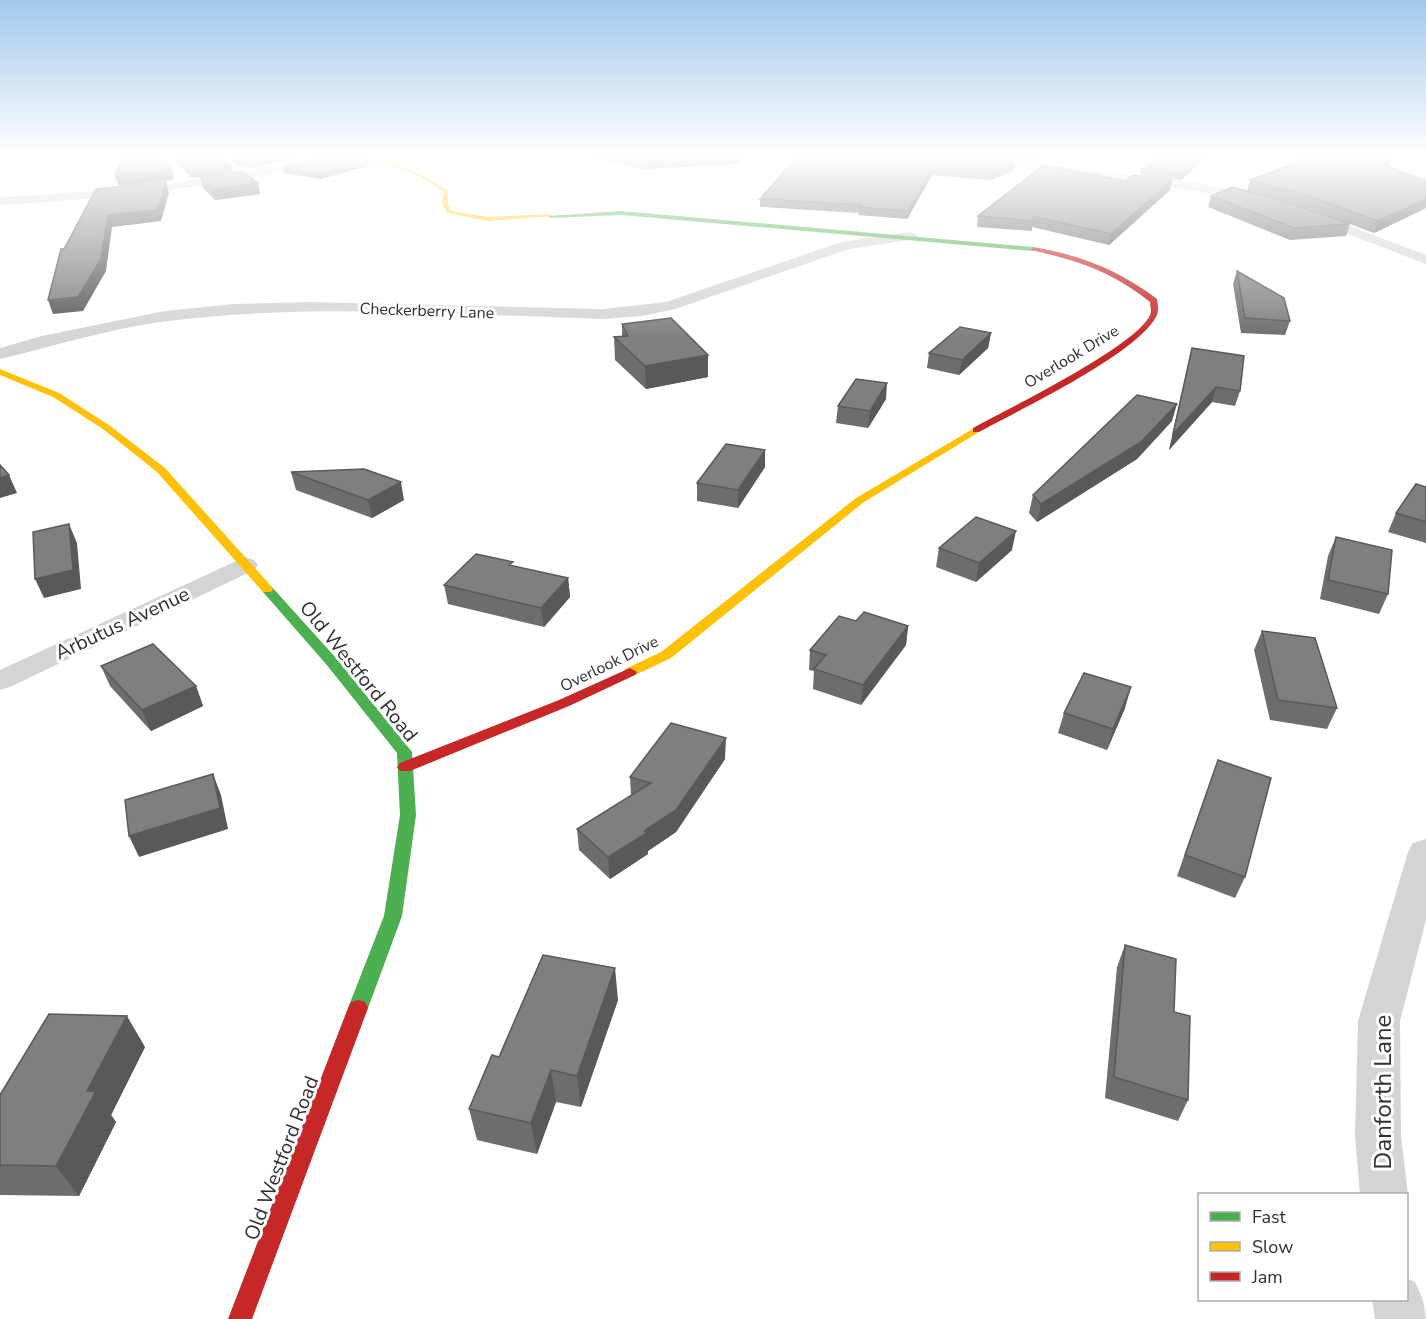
<svg xmlns="http://www.w3.org/2000/svg" width="1426" height="1319" viewBox="0 0 1426 1319" font-family="'Nunito Sans',sans-serif">
  <rect width="100%" height="100%" fill="#fff"/>
  <g fill="none" stroke-linecap="round" stroke-linejoin="round">
    <g fill="#d4d4d4" fill-rule="evenodd">
      <path d="M315 156H331C320 165 294 168 279 172 187 192 94 199 0 205V197C106 191 212 183 315 156Z"/>
      <path d="M907 156 982 158 1192 182 1264 197 1266 200 1260 204C1146 178 1028 168 912 159Z"/>
      <path d="M1275 156H1298L1426 176V182L1280 159Z"/>
      <path d="M1313 212 1426 255V264L1309 219 1307 216 1309 213Z"/>
      <path d="M910 232 915 233 917 236 915 239 849 249 675 309 642 316 603 319C460 315 310 303 168 321 111 328 55 346 0 359V348L42 336 165 311 233 304 309 302 603 309 666 302 842 242Z"/>
      <path d="M245 557 254 560 258 565 254 570 10 687 0 690V670Z"/>
      <path d="M1426 839V920L1400 1021 1401 1136 1408 1194 1406 1197V1194H1360L1355 1136 1358 1021 1408 852 1413 843Z"/>
      <path d="M1406 1278 1415 1282 1423 1300 1426 1319H1375L1372 1300H1406Z"/>
    </g>
    <g fill="#4caf50" fill-rule="evenodd">
      <path d="M621 211 1033 247 1036 249 1033 251 621 215 550 218 547 216Z"/>
      <path d="M267 585 271 586 336 658 412 752 416 815 402 916 368 1008 365 1014 358 1016 351 1014 348 1008 384 916 400 815 397 753 326 664 263 592 261 589 263 586Z"/>
    </g>
    <g fill="#ffc107" fill-rule="evenodd">
      <path d="M336 156C376 156 416 166 448 191V204L451 211 488 217 550 214 553 216 488 221 447 213 442 204 443 192 432 184 407 171Z"/>
      <path d="M0 369 59 393 109 425 165 468 271 586 273 589 271 592H263L157 472 103 429 53 397 0 375Z"/>
      <path d="M976 427 981 430 979 432 864 502 671 658 635 675H625L623 672 625 669 661 652 856 498Z"/>
    </g>
    <g fill="#c62828" fill-rule="evenodd">
      <path d="M1033 247C1080 255 1119 270 1157 299 1158 305 1159 312 1156 317 1135 355 1021 409 979 432H973V428C1006 410 1137 346 1150 315 1152 311 1150 306 1150 302 1111 271 1079 261 1031 250Z"/>
      <path d="M630 668 637 672 635 675 569 706 410 771H400L397 767 400 763 559 700Z"/>
      <path d="M358 1000 365 1002 368 1008 252 1319H228L348 1008 351 1002Z"/>
    </g>
  </g>
  <g fill="#6d6d6d">
    <path d="M306 156 252 168 235 165 233 160Z"/>
    <path d="M586 156H745L736 164 643 169Z"/>
    <path d="M798 156 1015 163 1014 170 991 180 932 175 907 219 858 215 859 213 760 207V199Z"/>
    <path d="M976 156H1048L1033 162Z"/>
    <path d="M1208 156 1181 180 1140 175 1141 170Z"/>
    <path d="M1330 156H1392L1389 167 1426 181V208L1374 233 1305 207 1247 191 1250 180 1329 158Z"/>
    <path d="M174 157 232 166 233 171 192 178 176 162Z"/>
    <path d="M337 157 368 161 369 166 320 179 284 173 283 168 313 161Z"/>
    <path d="M200 177 260 194 215 200 203 188Z"/>
    <path d="M1172 180 1170 190 1109 245 1032 227V231L977 227 978 216 1125 181Z"/>
    <path d="M1211 196 1350 224 1346 236 1290 240 1208 207Z"/>
    <path d="M1237 271 1290 321 1285 335 1241 333 1233 284Z"/>
    <path d="M622 324 708 377 646 389 615 360 614 337H622Z"/>
    <path d="M991 333 988 348 959 375 927 368 929 353Z"/>
    <path d="M1192 348 1240 391 1235 406 1212 402 1169 450Z"/>
    <path d="M886 399 868 428 836 423 838 406Z"/>
    <path d="M1172 421 1137 459 1037 522 1029 513 1033 495Z"/>
    <path d="M765 467 738 508 697 501V483Z"/>
    <path d="M291 472 404 500 372 518 296 490Z"/>
    <path d="M1426 487V543L1388 532 1396 513Z"/>
    <path d="M1336 537 1388 594 1379 614 1320 599 1328 556Z"/>
    <path d="M939 548 1012 550 976 582 936 567Z"/>
    <path d="M513 566 568 578 570 597 544 627 448 604 444 585Z"/>
    <path d="M856 621 908 626 906 645 861 705 813 689 814 671 809 670 810 650Z"/>
    <path d="M1262 631 1337 708 1327 729 1270 720 1254 650Z"/>
    <path d="M101 666 196 686 203 706 151 731 110 686Z"/>
    <path d="M1125 708 1107 750 1058 733 1064 713Z"/>
    <path d="M725 759 676 832 648 851V854L610 879 579 850 577 829 631 796 630 777Z"/>
    <path d="M1218 760 1245 877 1235 898 1177 876Z"/>
    <path d="M1125 945 1174 1012 1188 1100 1178 1121 1105 1098 1117 967Z"/>
    <path d="M618 1000 581 1107 556 1102 537 1154 477 1140 469 1109 499 1057Z"/>
    <path d="M145 1047 111 1115 116 1122 79 1196 0 1195V1095Z"/>
  </g>
  <g fill="#595959">
    <path d="M283 156H306L252 168 250 163Z"/>
    <path d="M731 156H745L736 164 643 169V160Z"/>
    <path d="M1034 156H1048L1033 162Z"/>
    <path d="M1203 156H1208L1181 180 1182 174Z"/>
    <path d="M368 161 369 166 320 179 318 174Z"/>
    <path d="M1015 163 1014 170 991 180 993 172Z"/>
    <path d="M171 166 174 177 173 180 119 186 115 176Z"/>
    <path d="M232 166 233 171 198 177 192 178 191 172Z"/>
    <path d="M933 167 932 175 907 219 908 211Z"/>
    <path d="M1172 180 1170 190 1109 245 1111 234Z"/>
    <path d="M166 182 169 193 161 221 112 227 106 271 83 311 53 314 48 300 108 215Z"/>
    <path d="M258 183 260 194 215 200 212 189Z"/>
    <path d="M1426 199V208L1374 233 1378 221Z"/>
    <path d="M991 333 988 348 959 375 962 360Z"/>
    <path d="M708 355V377L646 389 645 366Z"/>
    <path d="M887 383 886 399 868 428 870 411Z"/>
    <path d="M1216 387 1212 402 1169 450 1173 434Z"/>
    <path d="M1177 404 1172 421 1137 459 1037 522 1041 504Z"/>
    <path d="M765 450V467L738 508V490Z"/>
    <path d="M9 475 17 493 0 498V478Z"/>
    <path d="M401 482 404 500 372 518 368 500Z"/>
    <path d="M69 524 77 543 81 589 44 598 35 579Z"/>
    <path d="M1016 531 1012 550 976 582 979 563Z"/>
    <path d="M568 578 570 597 544 627 541 608Z"/>
    <path d="M908 626 906 645 861 705 863 685Z"/>
    <path d="M196 686 203 706 151 731 142 710Z"/>
    <path d="M1131 687 1125 708 1107 750 1113 729Z"/>
    <path d="M726 738 725 759 676 832 648 851V854L610 879 608 857Z"/>
    <path d="M213 774 221 795 228 829 139 857 129 836Z"/>
    <path d="M615 968 618 1000 581 1107 577 1076Z"/>
    <path d="M127 1016 145 1047 111 1115 116 1122 79 1196 56 1166 87 1091Z"/>
    <path d="M551 1070 556 1102 537 1154 531 1123Z"/>
  </g>
  <g fill="#7f7f7f" stroke="#595959" stroke-width="1.5">
    <path d="M122 156H150L171 166 170 170 115 176Z"/>
    <path d="M245 156H283L250 163 233 160Z"/>
    <path d="M325 156H334L337 157 368 161 318 174 283 168 313 161Z"/>
    <path d="M623 156H731L643 160Z"/>
    <path d="M798 156H932L1015 163 993 172 933 167 908 211 859 207 861 205 760 199Z"/>
    <path d="M1157 156H1203L1182 174 1141 170Z"/>
    <path d="M1313 156 1390 167 1426 181V199L1378 221 1308 196 1250 180Z"/>
    <path d="M1344 156H1392L1390 163Z"/>
    <path d="M174 157 221 158 232 166 191 172Z"/>
    <path d="M1044 165 1125 181 1132 175 1172 180 1111 234 1034 217 1033 221 978 216Z"/>
    <path d="M242 171 258 183 212 189 200 177Z"/>
    <path d="M166 182 157 210 108 215 101 259 78 297 48 300 61 249H64L96 189Z"/>
    <path d="M1232 187 1299 206 1350 224 1294 228 1211 196Z"/>
    <path d="M1237 271 1284 298 1290 321 1245 318Z"/>
    <path d="M671 318 708 355 645 366 614 337 628 336 622 324Z"/>
    <path d="M960 327 991 333 962 360 929 353Z"/>
    <path d="M1192 348 1244 356 1240 391 1216 387 1173 434Z"/>
    <path d="M856 379 887 383 870 411 838 406Z"/>
    <path d="M1137 395 1177 404 1141 442 1041 504 1033 495Z"/>
    <path d="M726 444 765 450 738 490 697 483Z"/>
    <path d="M0 465 9 475 0 478Z"/>
    <path d="M364 469 401 482 368 500 291 472Z"/>
    <path d="M1416 484 1426 487V522L1396 513Z"/>
    <path d="M976 517 1016 531 979 563 939 548Z"/>
    <path d="M69 524 73 570 35 579 33 532Z"/>
    <path d="M1336 537 1392 550 1388 594 1328 580Z"/>
    <path d="M476 554 513 562 509 565 568 578 541 608 444 585Z"/>
    <path d="M864 612 908 626 863 685 814 669 826 655 810 650 839 616 856 621Z"/>
    <path d="M1262 631 1315 638 1337 708 1278 700Z"/>
    <path d="M153 644 196 686 142 710 101 666Z"/>
    <path d="M1084 673 1131 687 1113 729 1064 713Z"/>
    <path d="M671 723 726 738 676 810 644 831 647 833 608 857 577 829 651 783 630 777Z"/>
    <path d="M1218 760 1271 778 1245 877 1185 855Z"/>
    <path d="M213 774 220 808 129 836 125 800Z"/>
    <path d="M1125 945 1176 959 1174 1012 1190 1016 1188 1100 1114 1077Z"/>
    <path d="M543 955 615 968 577 1076 551 1070 531 1123 469 1109 492 1055 499 1057Z"/>
    <path d="M49 1014 127 1016 87 1091H96L56 1166 0 1165V1095Z"/>
  </g>
  <linearGradient id="sky" x2="0" y2="1"><stop stop-color="#a3c8eb"/><stop offset="0.46" stop-color="#fff"/><stop offset="1" stop-color="#fff" stop-opacity="0"/></linearGradient>
  <rect width="1426" height="340" fill="url(#sky)"/>
  <g text-anchor="middle" stroke-width="6" stroke-linejoin="round" paint-order="stroke">
    <g font-size="16" fill="#2f2f2f" stroke="#fff">
      <text transform="translate(427 310) rotate(2)" y="6">Checkerberry Lane</text>
      <text transform="translate(1071 356) rotate(-31)" y="6">Overlook Drive</text>
      <text transform="translate(609 663) rotate(-26)" y="6">Overlook Drive</text>
    </g>
    <g font-size="20" fill="#2f2f2f" stroke="#fff">
      <text transform="translate(122 623) rotate(-25)" y="7">Arbutus Avenue</text>
      <text transform="translate(359 671) rotate(51)" y="7">Old Westford Road</text>
      <text transform="translate(281 1158) rotate(-69)" y="7">Old Westford Road</text>
    </g>
    <g font-size="24" fill="#2f2f2f" stroke="#fff">
      <text transform="translate(1383 1092) rotate(-90)" y="8">Danforth Lane</text>
    </g>
  </g>
  <rect x="1198" y="1193" width="210" height="108" fill="#ffffff" stroke="#acacac" stroke-width="1.5"/>
  <rect x="1210" y="1212" width="30" height="9" fill="#4caf50" stroke="#acacac" stroke-width="1.5"/>
  <text x="1252" y="1223" font-size="18" fill="#2f2f2f">Fast</text>
  <rect x="1210" y="1242" width="30" height="9" fill="#ffc107" stroke="#acacac" stroke-width="1.5"/>
  <text x="1252" y="1253" font-size="18" fill="#2f2f2f">Slow</text>
  <rect x="1210" y="1272" width="30" height="9" fill="#c62828" stroke="#acacac" stroke-width="1.5"/>
  <text x="1252" y="1283" font-size="18" fill="#2f2f2f">Jam</text>
</svg>
